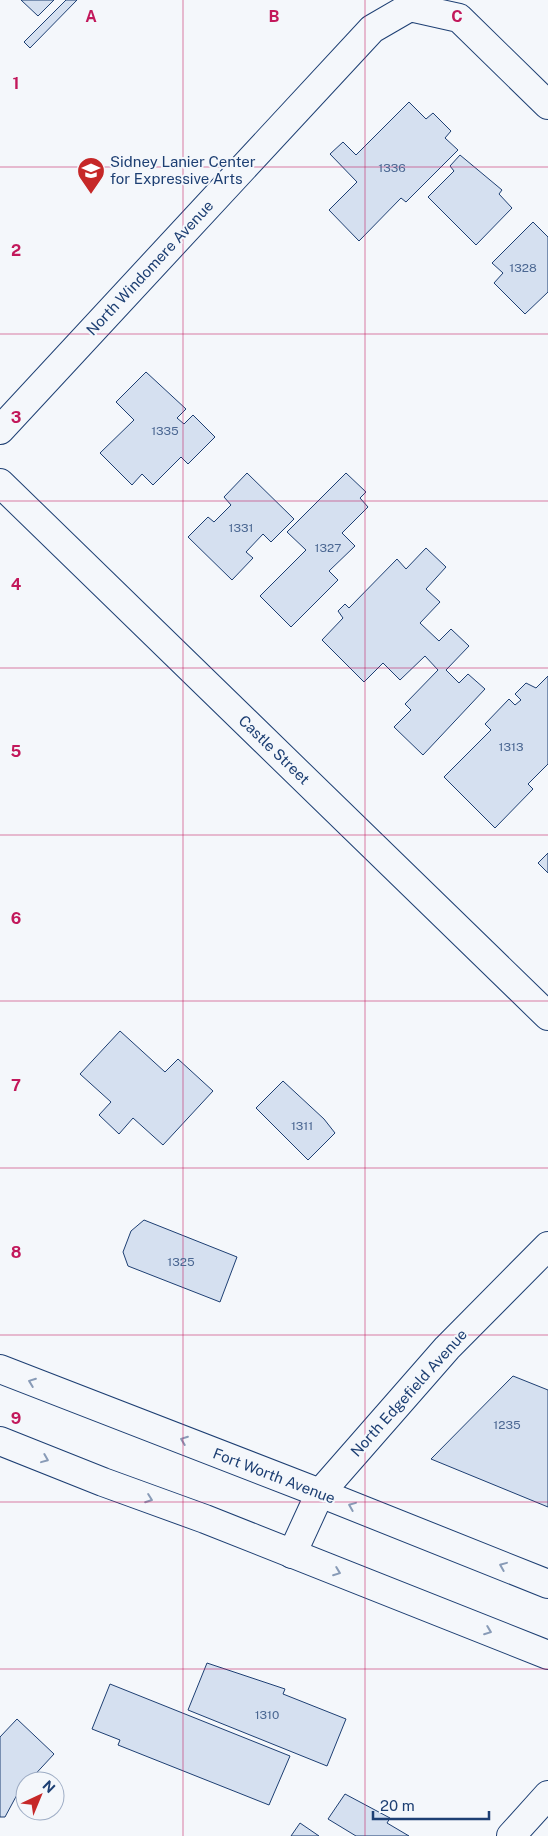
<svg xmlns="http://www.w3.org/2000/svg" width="548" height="1836" viewBox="0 0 548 1836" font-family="'Public Sans',sans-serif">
  <rect width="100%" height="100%" fill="#f4f7fb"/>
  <g fill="#d5e0f0" stroke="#1d3f73">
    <path d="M21 0H54L38 16Z"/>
    <path d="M66 0H77L30 48 24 42Z"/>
    <path d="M409 102 426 119 433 113 451 131 445 138 458 150 406 202 401 198 359 241 329 210 357 182 330 154 343 142 356 155Z"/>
    <path d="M460 155 502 190 499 194 512 208 476 245 428 197 454 171 450 166Z"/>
    <path d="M533 222 548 237V292L525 314 494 283 503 273 492 263Z"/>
    <path d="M146 372 186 409 177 418 184 424 193 415 215 437 188 464 181 457 153 485 142 474 132 485 100 453 134 420 116 402Z"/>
    <path d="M247 473 294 519 271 542 263 534 246 552 253 558 232 580 188 537 208 517 214 522 231 505 224 497Z"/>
    <path d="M346 473 366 492 360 498 368 507 342 533 355 546 329 571 338 580 291 627 260 596 306 550 287 532Z"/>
    <path d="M426 548 446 567 426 589 440 602 420 623 439 641 451 629 469 646 446 670 459 683 468 674 485 689 423 755 394 727 411 710 405 704 438 670 425 656 400 680 383 663 364 682 322 640 343 618 338 611 345 604 349 608 397 559 406 569Z"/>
    <path d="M548 676V764L528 784 533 789 495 828 444 777 491 730 485 724 509 699 515 705 521 700 515 694 526 683 536 688Z"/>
    <path d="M548 853V873L538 863Z"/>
    <path d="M120 1031 165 1072 178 1059 213 1091 163 1145 133 1118 119 1134 99 1115 111 1102 80 1074Z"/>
    <path d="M283 1081 324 1119 335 1133 308 1160 256 1108Z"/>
    <path d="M144 1220 237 1257 220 1302 128 1266 123 1252 131 1231Z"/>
    <path d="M513 1376 548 1390V1507L431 1459Z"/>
    <path d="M207 1663 285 1689 283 1694 346 1719 327 1766 188 1710Z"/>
    <path d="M110 1684 290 1756 269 1805 118 1745 120 1740 92 1729Z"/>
    <path d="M17 1719 54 1754 29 1781H25V1785L19 1791 5 1817H0V1737Z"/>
    <path d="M345 1794 390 1818 387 1823 409 1836H356L328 1819Z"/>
    <path d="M300 1823 319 1836H291Z"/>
  </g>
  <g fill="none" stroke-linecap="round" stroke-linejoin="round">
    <defs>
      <g id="minor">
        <path d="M0 430 372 29 410 7 459 18 548 105"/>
        <path d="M0 483 548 1016"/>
        <path d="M292 1554 320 1493 447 1348 548 1246"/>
        <path d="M511 1836 548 1795"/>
      </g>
      <g id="secondary">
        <path d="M0 1369 320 1493 548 1584"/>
        <path d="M0 1441 103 1482 205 1519 548 1655"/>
      </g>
    </defs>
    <use href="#minor" stroke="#1d3f73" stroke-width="30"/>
    <use href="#secondary" stroke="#1d3f73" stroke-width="30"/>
    <use href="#minor" stroke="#f4f7fb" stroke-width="28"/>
    <use href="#secondary" stroke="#f4f7fb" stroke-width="28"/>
  </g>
  <defs><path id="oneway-chevron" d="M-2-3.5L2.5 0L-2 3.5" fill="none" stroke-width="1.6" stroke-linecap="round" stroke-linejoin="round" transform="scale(1.25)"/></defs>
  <g stroke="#889bb7">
    <use href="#oneway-chevron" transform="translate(32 1382) rotate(-159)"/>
    <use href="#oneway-chevron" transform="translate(184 1440) rotate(-159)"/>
    <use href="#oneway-chevron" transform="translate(45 1459) rotate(22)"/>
    <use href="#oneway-chevron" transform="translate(149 1499) rotate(20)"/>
    <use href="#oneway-chevron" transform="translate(352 1506) rotate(-158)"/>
    <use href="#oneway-chevron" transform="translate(503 1566) rotate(-158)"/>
    <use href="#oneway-chevron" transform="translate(337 1572) rotate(21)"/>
    <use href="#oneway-chevron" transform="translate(488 1631) rotate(21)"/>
  </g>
  <path fill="none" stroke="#c2185b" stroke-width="1" stroke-opacity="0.55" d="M183 0V1836M365 0V1836M0 167H548M0 334H548M0 501H548M0 668H548M0 835H548M0 1001H548M0 1168H548M0 1335H548M0 1502H548M0 1669H548"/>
  <defs>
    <symbol id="school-pin" viewBox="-11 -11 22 30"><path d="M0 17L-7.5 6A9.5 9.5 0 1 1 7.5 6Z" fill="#c62828" stroke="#f4f7fb"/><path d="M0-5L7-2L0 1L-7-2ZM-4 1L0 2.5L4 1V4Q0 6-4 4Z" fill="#fff"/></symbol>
  </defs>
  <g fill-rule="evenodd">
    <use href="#school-pin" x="75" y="155" width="32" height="43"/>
  </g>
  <g text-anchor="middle" stroke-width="4" stroke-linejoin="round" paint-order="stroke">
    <g font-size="12" fill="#4b6792">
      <text x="392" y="172">1336</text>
      <text x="523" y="272">1328</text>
      <text x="165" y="435">1335</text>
      <text x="241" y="532">1331</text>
      <text x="328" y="552">1327</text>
      <text x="511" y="751">1313</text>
      <text x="302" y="1130">1311</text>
      <text x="181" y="1266">1325</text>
      <text x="507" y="1429">1235</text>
      <text x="267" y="1719">1310</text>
    </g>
    <g font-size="15" fill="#1d3f73" stroke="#f4f7fb" text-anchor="start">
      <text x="110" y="167">Sidney Lanier Center<tspan x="110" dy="17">for Expressive Arts</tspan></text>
    </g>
    <g font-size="15" fill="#1d3f73" stroke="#f4f7fb">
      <text transform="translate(150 268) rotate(-47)" y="5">North Windomere Avenue</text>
      <text transform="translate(274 750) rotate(44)" y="5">Castle Street</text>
      <text transform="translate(409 1393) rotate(-48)" y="5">North Edgefield Avenue</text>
      <text transform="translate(274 1476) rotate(21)" y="5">Fort Worth Avenue</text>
    </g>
  </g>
  <g font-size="16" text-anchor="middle" font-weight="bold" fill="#c2185b" stroke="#f4f7fb" stroke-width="4" stroke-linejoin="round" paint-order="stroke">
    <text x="91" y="22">A</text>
    <text x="274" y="22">B</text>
    <text x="457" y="22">C</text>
    <text x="16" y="89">1</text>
    <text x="16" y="256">2</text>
    <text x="16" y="423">3</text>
    <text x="16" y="590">4</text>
    <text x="16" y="757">5</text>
    <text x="16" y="924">6</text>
    <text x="16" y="1091">7</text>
    <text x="16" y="1258">8</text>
    <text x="16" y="1424">9</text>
  </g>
  <g transform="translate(40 1796) rotate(44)"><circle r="24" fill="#f4f7fb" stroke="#9eadc5"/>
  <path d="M0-4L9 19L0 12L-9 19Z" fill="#c62828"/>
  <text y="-8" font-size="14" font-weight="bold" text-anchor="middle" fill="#1d3f73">N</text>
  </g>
  <path d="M373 1811v8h116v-8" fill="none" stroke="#1d3f73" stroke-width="2.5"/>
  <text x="380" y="1811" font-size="15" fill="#1d3f73" stroke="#f4f7fb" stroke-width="4" paint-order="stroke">20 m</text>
</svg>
